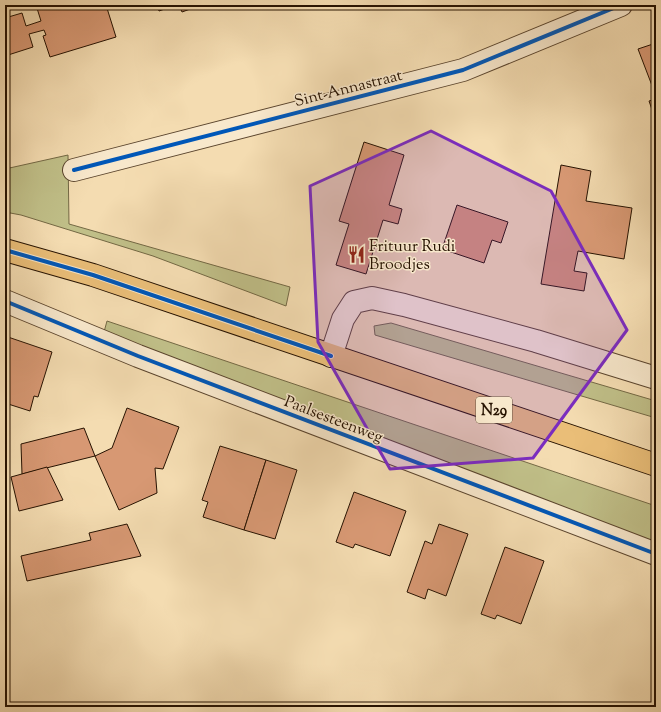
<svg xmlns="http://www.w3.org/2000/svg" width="661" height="712" viewBox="0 0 661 712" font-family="'Sorts Mill Goudy',serif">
  <rect width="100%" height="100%" fill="#f4dcb1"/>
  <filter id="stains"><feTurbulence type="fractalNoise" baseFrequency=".005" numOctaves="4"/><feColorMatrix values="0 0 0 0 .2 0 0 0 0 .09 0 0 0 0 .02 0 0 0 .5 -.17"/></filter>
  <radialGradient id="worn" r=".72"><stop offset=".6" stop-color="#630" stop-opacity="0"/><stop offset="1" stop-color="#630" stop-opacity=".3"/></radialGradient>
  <g fill="#c0bf88" stroke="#736844">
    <path d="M68 155 69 224 290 287 286 306 153 256 21 215 5 212V169Z"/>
    <path d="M107 321 656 506V543L104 332Z"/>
    <path d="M391 323 656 401V418L375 335 374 326Z"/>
  </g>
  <g fill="#d79873" stroke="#261201">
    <path d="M36 5H106L116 37 50 57 43 36 46 35 44 30 29 34 33 47 5 56V18L22 13 26 26 41 21Z"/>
    <path d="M157 5H176L159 11Z"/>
    <path d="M179 5H201L182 12Z"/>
    <path d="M656 43V96L638 49Z"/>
    <path d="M656 99V121L649 101Z"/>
    <path d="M364 142 404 155 389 205 402 209 398 224 383 220 366 274 336 265 349 224 339 221Z"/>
    <path d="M561 165 591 171 586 201 632 208 624 259 578 251 574 271 587 273 584 291 541 284Z"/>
    <path d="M457 205 508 222 501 243 492 240 484 263 442 249Z"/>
    <path d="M5 336 52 352 38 397 34 396 30 411 5 403Z"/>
    <path d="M127 408 179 427 163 469 155 468 157 493 119 510 95 456 112 448Z"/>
    <path d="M84 428 95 456 22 474 21 444Z"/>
    <path d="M220 446 266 460 244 530 203 517 208 502 202 500Z"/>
    <path d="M266 460 297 470 275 539 244 530Z"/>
    <path d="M47 467 63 500 19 511 11 477Z"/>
    <path d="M354 492 406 511 390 556 355 544 353 548 336 542Z"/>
    <path d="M127 524 141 556 27 581 21 556 91 540 89 533Z"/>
    <path d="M439 524 468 534 446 596 428 589 425 599 407 592 425 541 432 544Z"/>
    <path d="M505 547 544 561 521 624 497 615 495 619 481 614Z"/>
  </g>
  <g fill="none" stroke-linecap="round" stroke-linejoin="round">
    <defs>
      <g id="minor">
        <path d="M74 170 463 70 621 5"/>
        <path d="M5 301 138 356 656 554"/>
        <path d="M331 356 343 319 354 302 372 298 404 305 536 341 656 378"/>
      </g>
      <path id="primary" d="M5 250 93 275 656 465"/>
    </defs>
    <use href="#minor" stroke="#5a442d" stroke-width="24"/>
    <use href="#primary" stroke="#261201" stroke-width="24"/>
    <use href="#minor" stroke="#f8e8cc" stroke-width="22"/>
    <use href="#primary" stroke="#eabe78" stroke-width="22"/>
    <defs>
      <g id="cycleway">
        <path d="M74 170 463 70 621 5"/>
        <path d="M5 250 93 275 331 356"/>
        <path d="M5 301 138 356 656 554"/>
      </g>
    </defs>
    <use href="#cycleway" stroke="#f8e8cc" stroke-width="6"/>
    <use href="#cycleway" stroke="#0057b8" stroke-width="4"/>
  </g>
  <path fill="#7b2cbf" fill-opacity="0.2" stroke="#7b2cbf" stroke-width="3" stroke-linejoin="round" d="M431 131 551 191 627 330 533 458 390 469 318 342 310 186Z"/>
  <defs>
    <symbol id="restaurant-bare" viewBox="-9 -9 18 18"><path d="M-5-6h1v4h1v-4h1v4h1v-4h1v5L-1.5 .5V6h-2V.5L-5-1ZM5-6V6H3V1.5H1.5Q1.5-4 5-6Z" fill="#8f2418" stroke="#f8e8cc" stroke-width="2.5" paint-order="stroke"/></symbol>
  </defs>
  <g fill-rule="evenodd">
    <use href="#restaurant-bare" x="344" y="242" width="25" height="25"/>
  </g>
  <g text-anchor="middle" stroke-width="3" stroke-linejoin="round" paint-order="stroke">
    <rect fill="#f8e8cc" stroke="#65523e" stroke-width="1" x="476" y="397" width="36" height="26" rx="3"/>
    <g font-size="15" font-weight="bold" fill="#261201">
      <text x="494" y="415">N29</text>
    </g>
    <g font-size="16" fill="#261201" stroke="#f8e8cc">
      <text transform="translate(348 87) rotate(-14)" y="6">Sint-Annastraat</text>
      <text transform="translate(334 418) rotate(21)" y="6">Paalsesteenweg</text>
    </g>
    <g font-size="16" fill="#261201" stroke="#f8e8cc" text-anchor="start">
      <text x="369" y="251">Frituur Rudi<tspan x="369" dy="18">Broodjes</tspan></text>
    </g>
  </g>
  <rect width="661" height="712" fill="none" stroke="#f4dcb1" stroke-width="20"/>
  <rect x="6" y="6" width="649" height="700" fill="none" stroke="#261201" stroke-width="2"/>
  <rect x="10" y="10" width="641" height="692" fill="none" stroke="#261201"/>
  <rect width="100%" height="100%" filter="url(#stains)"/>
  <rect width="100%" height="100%" fill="url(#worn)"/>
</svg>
